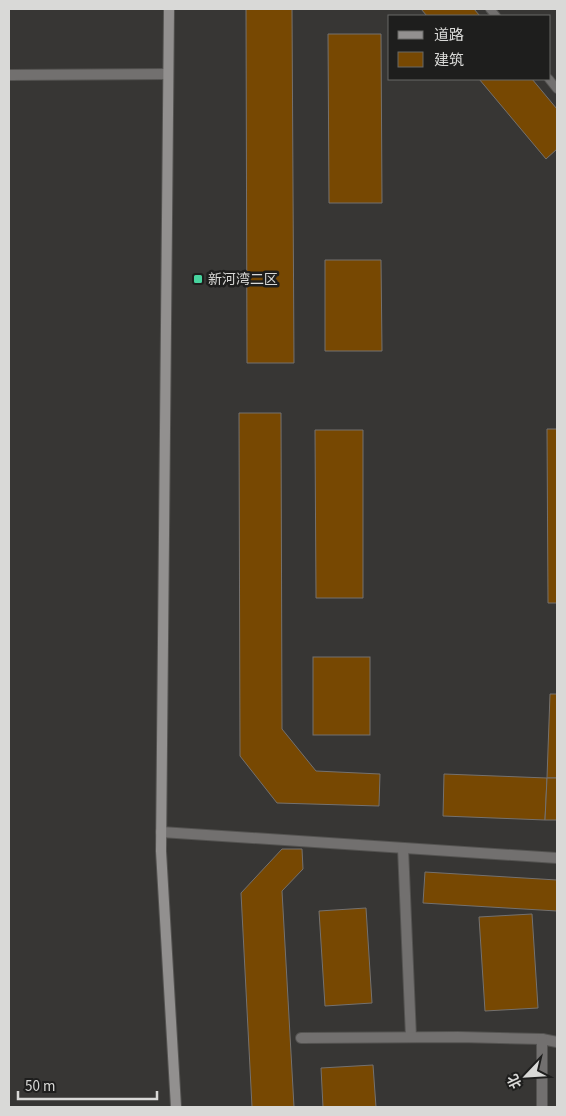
<svg xmlns="http://www.w3.org/2000/svg" width="566" height="1116" viewBox="0 0 566 1116" font-family="'Source Sans 3','Noto Sans SC',sans-serif">
  <rect width="100%" height="100%" fill="#373634"/>
  <g fill="#774802" stroke="#74716f">
    <path d="M246 9H292L294 363H247Z"/>
    <path d="M421 9H474L480 16H427Z"/>
    <path d="M328 34H381L382 203H329Z"/>
    <path d="M479 79H532L557 109V149L546 159Z"/>
    <path d="M325 260H381L382 351H325Z"/>
    <path d="M239 413H281L282 729 316 771 380 774 379 806 277 803 240 756Z"/>
    <path d="M547 429H557V603H548Z"/>
    <path d="M315 430H363V598H316Z"/>
    <rect x="313" y="657" width="57" height="78"/>
    <path d="M550 694H557V778H547Z"/>
    <path d="M444 774 547 778 545 820 443 816Z"/>
    <path d="M547 778H557V820H545Z"/>
    <path d="M282 849H302L303 869 282 891 294 1107H252L241 893Z"/>
    <path d="M425 872 557 880V911L423 903Z"/>
    <path d="M366 908 372 1003 325 1006 319 911Z"/>
    <path d="M532 914 538 1008 485 1011 479 917Z"/>
    <path d="M373 1065 376 1107H323L321 1068Z"/>
  </g>
  <g fill="none" stroke-linecap="round" stroke-linejoin="round">
    <defs>
      <g id="service">
        <path d="M490 9 496 16"/>
        <path d="M549 79 557 89"/>
      </g>
      <g id="minor">
        <path d="M9 75 168 74"/>
        <path d="M161 832 557 858"/>
        <path d="M403 848 411 1037"/>
        <path d="M301 1038 458 1037 542 1039 557 1042"/>
        <path d="M542 1039V1107"/>
      </g>
      <path id="secondary" d="M169 9 161 851 176 1107"/>
    </defs>
    <use href="#service" stroke="#545351" stroke-width="10"/>
    <use href="#minor" stroke="#545351" stroke-width="12"/>
    <use href="#secondary" stroke="#545351" stroke-width="12"/>
    <use href="#service" stroke="#72706f" stroke-width="8"/>
    <use href="#minor" stroke="#72706f" stroke-width="10"/>
    <use href="#secondary" stroke="#92908f" stroke-width="10"/>
  </g>
  <rect fill="#47d49e" stroke="#1e1e1d" stroke-width="2" x="193" y="274" width="10" height="10" rx="2.5"/>
  <g text-anchor="middle" stroke-width="5" stroke-linejoin="round" paint-order="stroke">
    <g font-size="14" fill="#d9d9d7" stroke="#1e1e1d" text-anchor="start">
      <text x="208" y="284">新河湾二区</text>
    </g>
  </g>
  <rect width="566" height="1116" fill="none" stroke="#d9d9d7" stroke-width="20"/>
  <rect x="388" y="15" width="162" height="65" fill="#1e1e1d" stroke="#696967"/>
  <rect x="398" y="31" width="25" height="8" fill="#92908f" stroke="#696967"/>
  <text x="434" y="40" font-size="15" fill="#d9d9d7">道路</text>
  <rect x="398" y="52" width="25" height="15" fill="#774802" stroke="#696967"/>
  <text x="434" y="65" font-size="15" fill="#d9d9d7">建筑</text>
  <g transform="translate(526 1076) rotate(245)" stroke="#1e1e1d" stroke-width="4" paint-order="stroke">
  <path d="M0-4L9 19L0 12L-9 19Z" fill="#d9d9d7"/>
  <text y="-8" font-size="14" font-weight="bold" text-anchor="middle" fill="#d9d9d7">北</text>
  </g>
  <path d="M18 1091v8h139v-8" fill="none" stroke="#d9d9d7" stroke-width="2.5"/>
  <text x="25" y="1091" font-size="15" fill="#d9d9d7" stroke="#1e1e1d" stroke-width="4" paint-order="stroke">50 m</text>
</svg>
